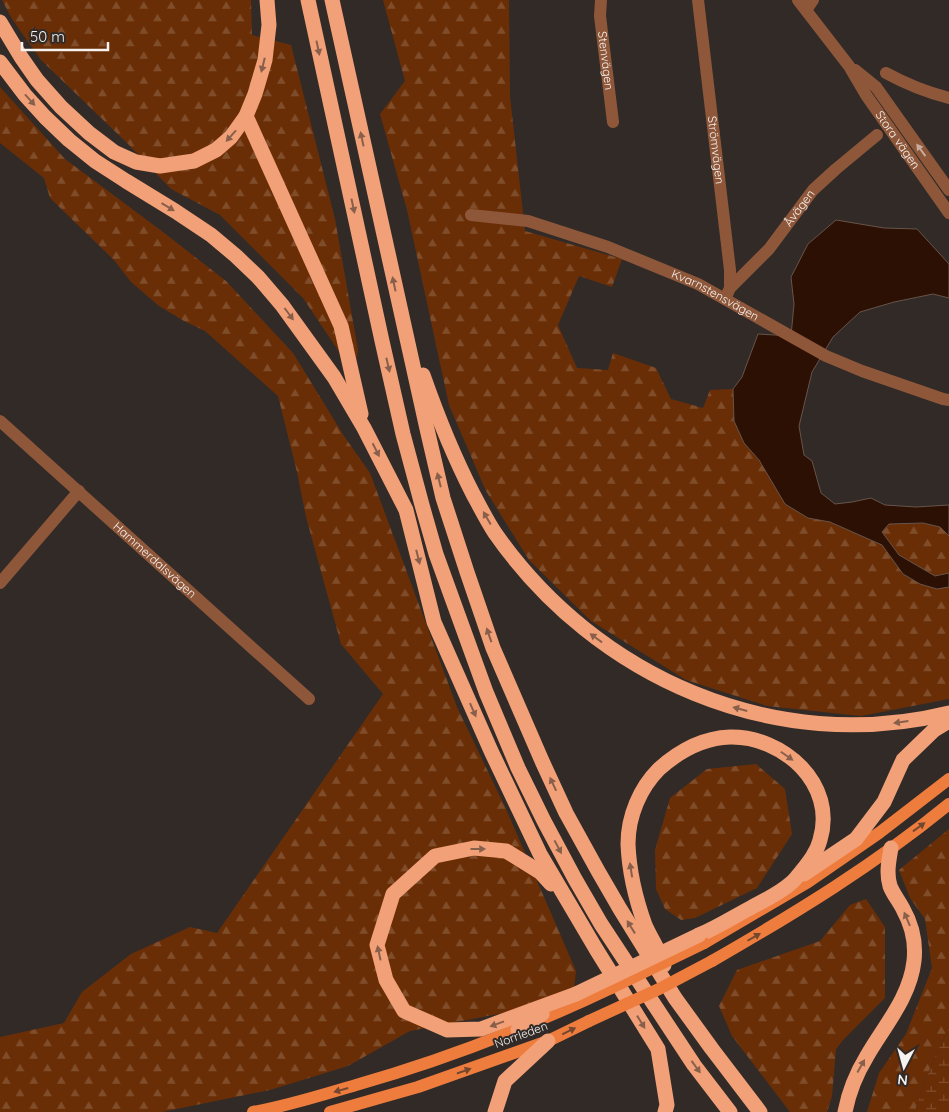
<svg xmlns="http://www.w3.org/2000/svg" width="949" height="1112" viewBox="0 0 949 1112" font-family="Quicksand,sans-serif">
  <defs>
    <pattern id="forest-firs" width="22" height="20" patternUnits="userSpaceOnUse" patternTransform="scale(1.25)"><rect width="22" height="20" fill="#6a2e07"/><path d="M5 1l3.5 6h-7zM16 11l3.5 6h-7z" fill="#804d2b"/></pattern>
    <pattern id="wetland-marsh" width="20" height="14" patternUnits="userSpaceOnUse" patternTransform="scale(1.25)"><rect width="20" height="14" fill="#6a2e07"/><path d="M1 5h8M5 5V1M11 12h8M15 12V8" fill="none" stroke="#804d2b"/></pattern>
  </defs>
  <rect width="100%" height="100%" fill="#312a27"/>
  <g fill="url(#forest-firs)">
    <path d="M2 0H251L252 35 291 45 335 219 358 350 354 374 303 298 220 215 171 189 127 143 41 60 12 19Z"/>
    <path d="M383 0H509L510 96 525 231 622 259 612 287 579 276 558 325 577 368 608 370 613 353 656 368 671 399 703 408 710 390 733 389 735 421 744 443 759 460 785 504 808 518 830 522 883 545 903 574 937 589 949 587V699L861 716 767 706 686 680 591 621 529 560 486 491 449 405 407 210 380 114 405 81Z"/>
    <path d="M0 87 65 159 163 232 226 281 293 353 344 436 370 473 457 707 506 809 576 971 574 988 519 1010 410 1031 348 1066 270 1090 162 1112H0V1037L64 1023 82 992 131 954 190 927 217 933 383 694 341 644 306 517 297 472 278 396 205 331 184 321 159 306 131 282 114 260 50 198 44 178 0 143Z"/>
    <path d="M923 523 940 527 949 536V573L935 576 899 555 882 532 889 524Z"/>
    <path d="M756 764 785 789 792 834 757 888 695 918 681 920 665 909 656 889 655 850 670 798 707 769Z"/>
    <path d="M949 829V1028C935 1055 923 1083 915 1112H867L879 1073 906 1034 932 968 925 919 910 898 899 870Z"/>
    <path d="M866 899 885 927V998L844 1039 836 1049 832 1096 827 1112H790L732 1036 719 1006 737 970 820 941 850 905Z"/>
  </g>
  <path fill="url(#wetland-marsh)" d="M949 1028V1112H915C923 1083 935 1055 949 1028Z"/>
  <path fill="#2b1003" stroke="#68544a" d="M836 220 884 228 917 229 949 264V298L933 294 894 302 860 312 833 337 812 372 799 426 804 455 812 461 821 493 835 504 852 502 871 498 885 505 916 507 949 505V536L940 527 923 523 889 524 882 532 899 555 935 576 949 573V587L937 589 920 584 903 574 882 545 830 522 808 518 785 504 759 460 744 443 734 421 733 389 742 377 758 334 791 336 794 304 791 277 808 244Z"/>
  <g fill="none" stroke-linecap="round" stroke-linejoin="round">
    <g stroke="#8e573a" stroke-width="12">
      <path id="s1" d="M601 0 600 16 613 122"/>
      <path id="s2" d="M698 0 730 270V288L725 299"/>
      <path id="s3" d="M798 0 849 66 866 95 949 213"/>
      <path d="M806 10 813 0"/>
      <path d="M855 70 876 87 949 190"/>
      <path d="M886 73C906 84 926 92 949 98"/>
      <path id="s4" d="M471 215 528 221 608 247 698 284 826 356 862 371 943 399 949 400"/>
      <path id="s5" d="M730 288 769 249 813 190 836 169 877 135"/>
      <path id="s6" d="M0 421 309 699"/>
      <path d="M0 583 79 491"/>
    </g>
    <g stroke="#ee7c3d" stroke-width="12">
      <path d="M704 943 808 882 879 833 949 779"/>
      <path d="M712 961C794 914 876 864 949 804"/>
      <path d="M253 1112C288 1106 322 1095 356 1085 444 1060 529 1027 611 988"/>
      <path d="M330 1112 418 1087 548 1041 589 1021"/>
    </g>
    <g stroke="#f2a077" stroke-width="15">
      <path d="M308 0 382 341 403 434 422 505 436 554 486 692 518 768 544 821 575 879 601 924 694 1065 730 1112"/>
      <path d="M332 0 427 429 443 498 467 572 493 648 542 761 566 813 598 871 620 909 675 998 712 1049 760 1112"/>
      <path d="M0 22 21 57 37 80 61 107 89 133 114 152 136 162 160 166 194 161 216 150 231 137 246 116 255 94 265 60 269 25 267 0"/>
      <path d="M0 62 25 95 45 117 69 140 95 161 126 181 175 211 211 235 236 256 258 277 282 305 334 377 364 428 406 510 434 622 491 751 540 854 596 949 658 1049 667 1105 665 1112"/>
      <path d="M246 116 341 326 361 414"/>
      <path d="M423 375C437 415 453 455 473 494 480 507 487 521 495 533 596 678 775 756 949 713"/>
      <path d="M804 874 856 839 884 802 903 760 934 730 949 721"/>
      <path d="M551 884 540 872 506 851 474 848 435 856 393 894 377 945 386 980 404 1011 447 1030 481 1029 576 994"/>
      <path d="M664 965C660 951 651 939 645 925 636 900 629 870 628 844 628 816 640 788 659 769 679 751 703 738 730 737 783 736 837 784 820 840 817 852 809 862 801 872 798 875 795 880 791 883 780 893 765 900 752 907 735 916 718 927 699 935"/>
      <path d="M518 1030 542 1014"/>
      <path d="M495 1112 505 1081 548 1041"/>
      <path d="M845 1112C849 1091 856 1074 867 1056 885 1025 910 997 914 961 916 943 912 925 903 909 899 901 893 894 890 886 886 873 889 860 891 848"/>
    </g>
    <g stroke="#ee7c3d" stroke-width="12">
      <path d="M611 988 704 943"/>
      <path d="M589 1021 659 989 712 961"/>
    </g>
    <path stroke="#f2a077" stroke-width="15" d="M576 994 699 935"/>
  </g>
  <defs><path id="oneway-solid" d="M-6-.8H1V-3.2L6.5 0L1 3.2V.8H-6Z" transform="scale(1.25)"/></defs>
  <g fill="#885f4b">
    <use href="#oneway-solid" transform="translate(318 48) rotate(78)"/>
    <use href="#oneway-solid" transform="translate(263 65) rotate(104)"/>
    <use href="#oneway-solid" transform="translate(30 100) rotate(48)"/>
    <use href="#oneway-solid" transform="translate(231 136) rotate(132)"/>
    <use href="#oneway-solid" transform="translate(362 139) rotate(-102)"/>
    <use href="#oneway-solid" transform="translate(353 206) rotate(78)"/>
    <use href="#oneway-solid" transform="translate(168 207) rotate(31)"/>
    <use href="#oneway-solid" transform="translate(394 284) rotate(-102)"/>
    <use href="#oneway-solid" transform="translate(289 314) rotate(53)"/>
    <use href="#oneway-solid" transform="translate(388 365) rotate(77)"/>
    <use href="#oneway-solid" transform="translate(376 450) rotate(63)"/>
    <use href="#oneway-solid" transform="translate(439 480) rotate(-104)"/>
    <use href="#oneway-solid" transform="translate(487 518) rotate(-120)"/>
    <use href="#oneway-solid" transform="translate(418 557) rotate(76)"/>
    <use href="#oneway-solid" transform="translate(489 635) rotate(-109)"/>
    <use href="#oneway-solid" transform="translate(596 638) rotate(-144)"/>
    <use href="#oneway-solid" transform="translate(740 709) rotate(-165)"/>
    <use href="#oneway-solid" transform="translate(473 710) rotate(66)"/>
    <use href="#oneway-solid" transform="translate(901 722) rotate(172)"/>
    <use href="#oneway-solid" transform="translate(787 756) rotate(35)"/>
    <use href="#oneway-solid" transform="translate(553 784) rotate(-115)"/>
    <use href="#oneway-solid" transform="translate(558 847) rotate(62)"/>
    <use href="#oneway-solid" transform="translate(478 849)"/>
    <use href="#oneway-solid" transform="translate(631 870) rotate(-99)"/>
    <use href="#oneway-solid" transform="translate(907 919) rotate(-113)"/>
    <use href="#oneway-solid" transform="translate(631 927) rotate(-122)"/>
    <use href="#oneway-solid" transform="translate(379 953) rotate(-102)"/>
    <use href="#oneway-solid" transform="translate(641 1022) rotate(58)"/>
    <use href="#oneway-solid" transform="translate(497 1024) rotate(160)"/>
    <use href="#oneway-solid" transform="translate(861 1066) rotate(-61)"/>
    <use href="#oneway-solid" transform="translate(696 1067) rotate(54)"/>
  </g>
  <use fill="#c7ac9e" href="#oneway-solid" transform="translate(921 150) rotate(-126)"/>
  <g fill="#73472f">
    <use href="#oneway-solid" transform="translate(919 827) rotate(-36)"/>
    <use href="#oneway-solid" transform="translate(754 937) rotate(-30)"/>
    <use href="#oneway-solid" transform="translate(569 1031) rotate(-26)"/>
    <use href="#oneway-solid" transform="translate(464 1071) rotate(-19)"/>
    <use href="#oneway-solid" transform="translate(341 1090) rotate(164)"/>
  </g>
  <g text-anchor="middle" stroke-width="4" stroke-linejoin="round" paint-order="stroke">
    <g font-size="12" fill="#f6f2ef" stroke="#312a27">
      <text dy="4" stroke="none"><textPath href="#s1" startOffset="61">Stenvägen</textPath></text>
      <text dy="4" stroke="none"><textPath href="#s3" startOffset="172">Stora vägen</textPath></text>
      <text dy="4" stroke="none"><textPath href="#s2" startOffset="151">Strömvägen</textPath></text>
      <text dy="4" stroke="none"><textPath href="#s5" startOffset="106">Åvägen</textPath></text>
      <text dy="4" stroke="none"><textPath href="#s4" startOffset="259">Kvarnstensvägen</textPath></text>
      <text dy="4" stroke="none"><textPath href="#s6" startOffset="208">Hammerdalsvägen</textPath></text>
      <text transform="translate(521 1035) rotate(-20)" y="4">Norrleden</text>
    </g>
  </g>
  <g transform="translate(904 1067) rotate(186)" stroke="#312a27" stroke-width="4" paint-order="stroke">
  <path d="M0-4L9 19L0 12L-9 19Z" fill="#f6f2ef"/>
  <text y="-8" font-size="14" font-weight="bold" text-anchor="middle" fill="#f6f2ef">N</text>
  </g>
  <path d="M22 42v8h86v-8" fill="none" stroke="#f6f2ef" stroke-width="2.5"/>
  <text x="30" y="42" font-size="15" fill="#f6f2ef" stroke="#312a27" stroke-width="4" paint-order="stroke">50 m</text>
</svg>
